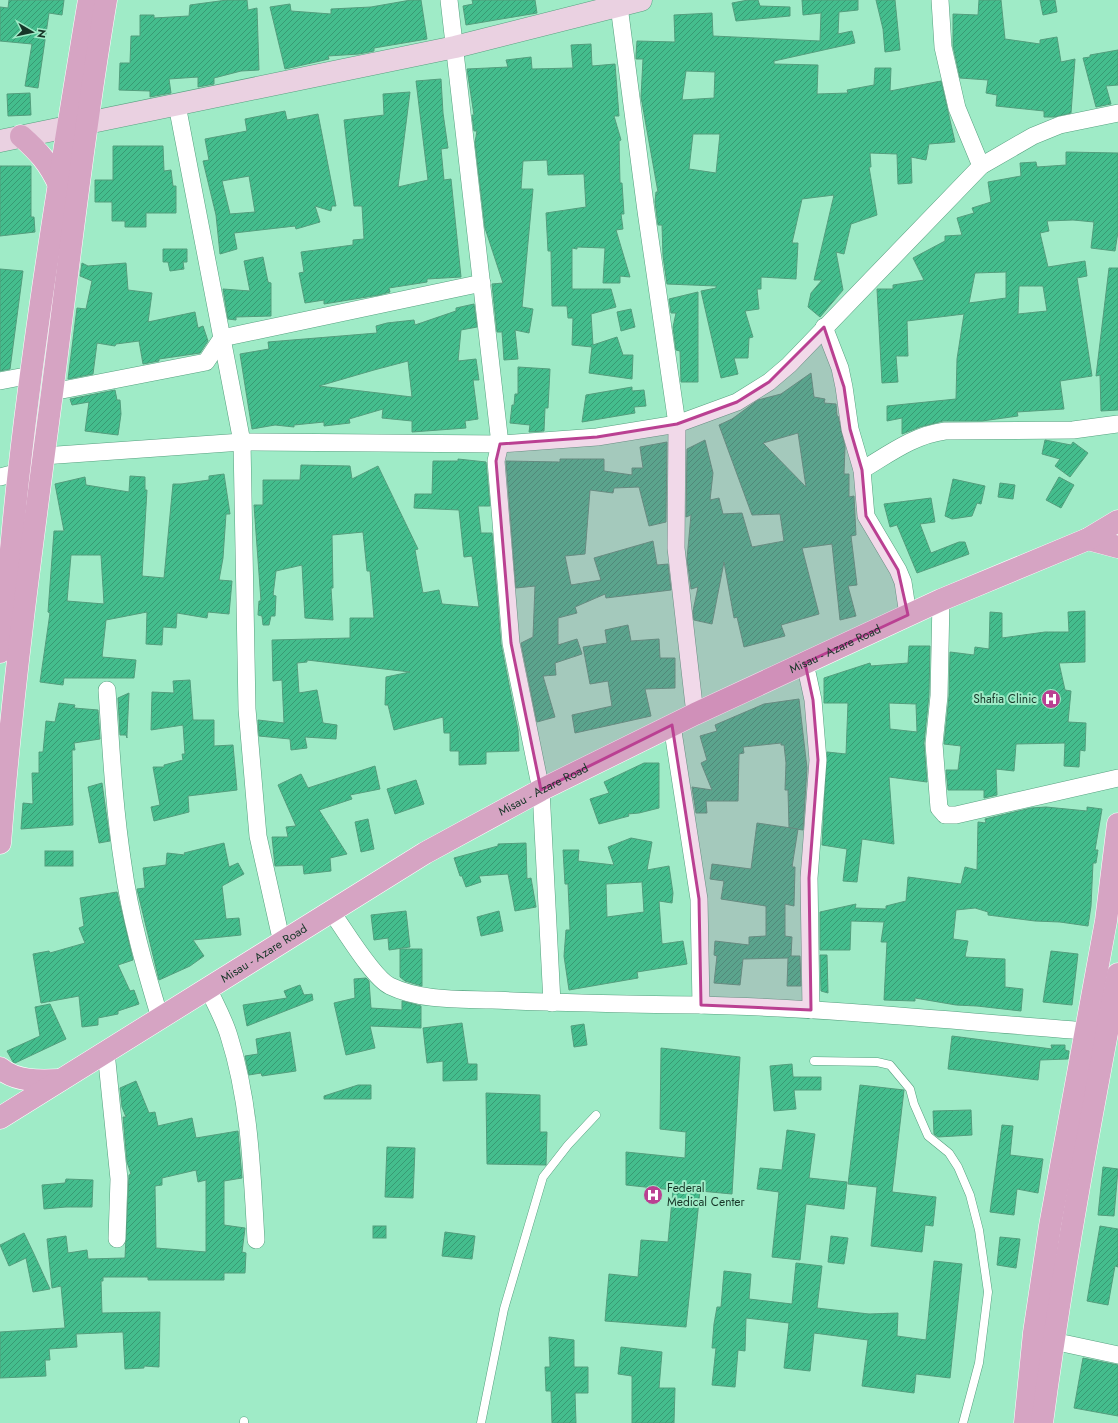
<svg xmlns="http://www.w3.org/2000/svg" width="1118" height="1423" viewBox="0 0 1118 1423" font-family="Jost,sans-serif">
  <defs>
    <pattern id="building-hatch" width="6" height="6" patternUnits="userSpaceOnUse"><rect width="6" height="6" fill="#44bd8d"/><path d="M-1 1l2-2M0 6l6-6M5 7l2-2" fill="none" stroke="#389a73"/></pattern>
  </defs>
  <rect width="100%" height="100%" fill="#9febc7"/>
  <g fill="url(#building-hatch)" stroke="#539e7d" fill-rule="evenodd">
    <path d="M9 0H64L62 15 49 13 38 88 25 86 32 44 0 41V7L8 8Z"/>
    <path d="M227 0H247L248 10 257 8 259 70 241 71 214 78V84L198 87V77L169 79 171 93 150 97V91L119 90 120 63H130L131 36H140V15H154V18L189 16 190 5Z"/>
    <path d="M411 0H421L427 39 374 48V51L359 54 328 56 329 59 285 69 270 7 290 4 291 11 331 14V9L371 7Z"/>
    <path d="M472 0H535L537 13 466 25 463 6 473 4Z"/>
    <path d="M748 0H758L760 6 790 7V16L736 21 732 3Z"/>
    <path d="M802 0H858V10L839 12 838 34 852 31 855 43 774 61V64L818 65 817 94 848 93 847 90 874 85 875 68H891L890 91 941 81 955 142 929 144 926 160 911 157 912 183 898 184 897 154 870 153 871 167H869L877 215 851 224 844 254 836 252 843 290 820 317 808 307 811 293 822 280H814L834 195 802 199 792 243H798L796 279 761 277V289H757L759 309 745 311 753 337 749 338 748 358H734L738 374 721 378 701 291 716 288V286L667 284 663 256 662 225H658L655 202 656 192H658L641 97 643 59H636V55L637 41 675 42 674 15 712 13 713 36 820 41 821 13 803 15ZM686 71 715 72 714 98 682 100ZM693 134H720L716 173 689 169Z"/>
    <path d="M876 0H895L900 50 885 52 883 29Z"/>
    <path d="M979 0H1001L1005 39 1040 44V40L1057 37 1061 62 1075 59 1071 113 1054 117H1044V111L996 106 997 95 986 93 988 80 960 78 953 46V14L978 15Z"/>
    <path d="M1040 0H1055L1057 12 1043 15Z"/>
    <path d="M591 44 592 66 615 64 619 116H614L621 140 619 141 620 183H622L624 214H621L623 229 616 230 630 277 620 276V283H603L605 248 577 247V249L572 248V289H611L616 307 591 314 593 345 617 337 623 355H633L632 379 589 373 592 347 572 345 573 318H568L567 306H552L551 251H548L546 213 586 207 584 174 548 175 547 160 523 161 521 189H533L522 307 533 309 529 333 515 330 518 359 504 360 502 332H497L492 284 503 283 485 228 475 142 477 131H474L472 115H474L467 69 508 67 506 60 531 57 532 69 573 68 571 45Z"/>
    <path d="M1118 50V85L1106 86 1111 104 1096 107 1083 58 1090 57V55Z"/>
    <path d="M441 79 443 113 448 148 441 149 444 180 451 179 461 277 427 279V282L389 288 390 292 379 295 324 304V300L305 303 299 273 304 272 301 252 353 245V240L364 239 362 206H354L344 120 384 115 383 94 410 92 398 187 428 180 416 81Z"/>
    <path d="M30 93 31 115 8 116 7 94Z"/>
    <path d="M285 111 287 120 318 114 336 206H332L331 211 315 206 320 222 296 229 295 226 234 233 237 249 220 254 216 215 203 161 209 160 205 139 247 131 245 119ZM249 176 255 212 230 214 222 181Z"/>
    <path d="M113 146H163L164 171 171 170 173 186H176V213H146V227H125V221H112V202H95V180H113Z"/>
    <path d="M1066 152 1118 153V232L1115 251 1091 248 1094 222 1073 220 1047 221 1049 231 1040 233 1048 267 1085 261 1087 276 1077 278 1092 376 1060 381 1064 409 1017 412 1018 416 982 421H943L920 427 902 434V418L887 421V406L956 399 957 359 964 314 907 321 908 356H896L898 382 882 383 877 289H893V285L924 280 913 258 945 241V236L962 235 957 218 974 213 972 208 991 202 988 182 1021 176 1020 163 1036 162 1037 167 1066 165ZM1006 272V298L969 303 975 273ZM1019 286H1043L1047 311 1018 314Z"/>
    <path d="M0 166H31V217H34L35 232 0 236Z"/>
    <path d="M163 249H187V262H183L184 269 170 271 168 262H163Z"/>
    <path d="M263 257 268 282 271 283V316L236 317V320L228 319 223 289 250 291 244 261Z"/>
    <path d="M82 263 88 266 126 263 128 290 152 293 148 322 195 312 198 328 203 326 208 341 200 353 159 359V361L143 364 139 341 116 344 115 346 97 343 93 374 68 379 77 308 86 309 92 281 80 276Z"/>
    <path d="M1109 268H1118V410L1101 411 1100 375 1096 376Z"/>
    <path d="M0 269 23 271 10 369 0 371Z"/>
    <path d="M698 292V382H681L680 351 676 350 673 327 676 313H671L669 299Z"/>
    <path d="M474 304 477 327 461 330 458 361 476 359 479 380H473L478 419 465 421 466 428 412 432V421L382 418 383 409 349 419 350 423 324 426V422L294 425V427L275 425 252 429 240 354 269 349 268 342 377 333 376 326 387 323 414 320 415 325 456 311V308ZM408 361 412 397 319 386 374 370Z"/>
    <path d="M631 309 635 327 621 331 617 312Z"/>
    <path d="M518 367 550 369 548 408H545L544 431 529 432 530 425 510 423 512 405H514L515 394H518Z"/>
    <path d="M811 373 814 397 825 399 824 403 836 404 837 416H838L845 447 844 474H849V497L854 496 856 535 851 536 857 585 848 586 856 616 840 620 832 544 802 548 819 614 781 625 785 636 744 647 737 617 734 618 724 562 712 624 694 620 693 611 698 587 691 589 687 559 691 515 686 517 687 449 705 440 713 473 710 500 719 498 723 514 742 513 752 547 784 541 780 514 752 515 719 425 732 419 758 400 781 394ZM798 433 806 487 763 443Z"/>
    <path d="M632 387V391L644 390 646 406 634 407 635 413 582 422 586 395Z"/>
    <path d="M115 390 117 400H120L121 414 118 435 85 431 89 402 72 405 70 399Z"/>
    <path d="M1045 440 1071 445 1073 442 1088 453 1070 477 1055 466 1060 459 1042 454Z"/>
    <path d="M667 442 666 522 649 526 639 487 614 488 613 493 590 490 585 554 565 556 571 585 601 580 594 558 653 541 657 565 668 564 671 590 606 598 605 594 575 607 577 613 558 618V645L577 639 582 654 555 663 556 675 543 676 555 717 537 722 521 643 533 637 535 586 516 588 506 461 560 462V459H604V471L632 475V468H643L640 447Z"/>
    <path d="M458 459 486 462 490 506H478L481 533H492L501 644 518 730 519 751 486 752V764L459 765V751H450V733H444L443 717 394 730 388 705H385L386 677 410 672 307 660V662L297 663 299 693 317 690 323 723 337 725 336 739 305 737 307 748 291 750 290 739 259 736 258 720 284 723 282 680 273 681 272 640 350 638V618H374L370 571H367L363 532 332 535 333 588H331L333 620 305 618 302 565 276 571 273 595 276 596 275 616H271L269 625H263L262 616 258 615 259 601H261L254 505H263V480H300L301 465 350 466 352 479 378 466 418 549 415 550 423 593 439 590 442 604 479 607 472 556 464 557 459 510 414 508 415 494H432L433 461H458Z"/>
    <path d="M224 474 230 514H226L223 558 219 580 232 581 229 614 208 612 207 618 177 613 176 628 163 627 162 645 146 644 147 612 106 620 102 657 136 660 134 678H64L63 685 40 682 50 613 48 612 54 531H64L55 484 85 477 86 485 129 492 130 476 145 477V490H147L142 576 164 578 173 484H181L209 480V476ZM71 555H101L104 604 67 601Z"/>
    <path d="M1059 477 1074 485 1061 508 1046 500Z"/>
    <path d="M953 479 985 486 981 504 977 503 972 516 952 519 945 516Z"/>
    <path d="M1000 483 1015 485 1013 499 998 497Z"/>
    <path d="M931 498 935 522 920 524 931 553 959 542H965L969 554 917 573 897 525 890 527 884 504Z"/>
    <path d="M1085 611V662L1059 663 1065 690 1071 691 1068 722 1086 723 1085 751 1080 750 1079 767 1064 766 1065 743 1016 744 1014 771 996 769 997 795 984 798V790H948L946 770H958L961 746 944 744 949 696 950 652 974 655 975 647 989 649 990 612 1002 613V638L1045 632H1069L1068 612Z"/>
    <path d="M628 625 631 641 659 639 660 658H675V688L645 689 651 716 575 733 572 715 612 706 608 681 590 684 583 647 607 643 605 630Z"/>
    <path d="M909 646H930L929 695 924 743 927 782 889 777 894 844 862 839 857 882 843 881 847 849 822 845 827 752 846 754 848 703H824V678L870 663 871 666 908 663ZM889 703 916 704 917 732 890 729Z"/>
    <path d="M190 680 193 720H214V746L233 745 237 790 188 796 189 812 154 821 151 807 160 805 153 767H164V765L183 760 182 754H185L183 725 151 730 152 692 174 693 173 681Z"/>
    <path d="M129 693 127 734V738L126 735H120L118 698Z"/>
    <path d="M799 699 807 768 803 830 789 828 788 790H785L786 763 784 745H781V743L743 747 744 753 739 754 738 801H706L707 813H696L692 787 712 790 701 763 707 760 700 736 717 731 715 725 764 704Z"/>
    <path d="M59 703 75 705 74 708 98 710 100 739 74 743 75 750H72L73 825 21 829 23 803 33 804 32 773H39V752H43L46 721 55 722Z"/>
    <path d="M644 763H659V808L639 813 628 814 629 816 599 824 590 799 609 793 604 782Z"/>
    <path d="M375 766 380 789 350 795 352 799 319 810 347 854 330 858 331 871 304 874 303 865 275 866 272 837H288L286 827 296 826 278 785 301 774 308 788Z"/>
    <path d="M416 780 424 804 395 814 387 789Z"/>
    <path d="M102 783 110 841 99 843 88 787Z"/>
    <path d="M1046 807 1087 811V807L1102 809 1095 850H1098L1096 863H1093L1091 906 1088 926 1060 922 1035 921 988 915V912L975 908 956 910 953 939 968 941 965 957 1005 959V987L1023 989 1021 1011 977 1006 956 1005 915 998V1001L884 1000 887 942H881L884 922 851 921 850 950H820V912L856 904 855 908 886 909V906L906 901 908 877 961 884 965 867 977 870 978 822 986 823 985 819 1031 808Z"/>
    <path d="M368 819 374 849 361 852 355 822Z"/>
    <path d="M757 823 798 829 792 867H795L794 906 785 904V936L792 937 791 956H800L801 986H787L788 958 743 959 740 985 714 983 717 956 714 955 715 941 749 945V937L766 936V906L721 899 724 881 710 879 712 864 751 869Z"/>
    <path d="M631 838 652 842 647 870 669 866 673 893 672 903 659 901 662 944 683 941 687 964 637 972 638 978 569 990 564 956 566 930H570L568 884H565L563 850H579L578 861 614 865 608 847ZM642 882 644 912 607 917 606 884Z"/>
    <path d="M224 843 229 867 238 863 244 874 222 886 226 919 239 918 241 935 193 940 204 956 190 966 159 980 137 889 145 888 143 868 166 865 167 853 185 855 184 853Z"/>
    <path d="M526 843 527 879 531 878 536 907 515 911 508 874 479 876 481 882 466 887 462 876H460L454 858 498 846V844Z"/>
    <rect x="45" y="851" width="28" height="15"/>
    <path d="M117 892 133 960 118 965 130 991 134 990 139 1004 118 1011V1014L98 1018V1025L82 1027 79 996 41 1003 33 954 49 951 50 953 85 943 79 928 84 926 80 898Z"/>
    <path d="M406 911 410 947 389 950 388 938 374 940 371 915Z"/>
    <path d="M499 911 503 931 481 936 477 917Z"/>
    <path d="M400 949H422V986L405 981 400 977Z"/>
    <path d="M1051 951 1078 954 1072 1005 1043 1002Z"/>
    <path d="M820 955H827L828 993 821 991Z"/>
    <path d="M366 978 369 981 371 1008 402 1010V1001L421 1006V1028L370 1026 375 1048 346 1055 334 1003 355 998 354 979Z"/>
    <path d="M300 985 304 995 312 994 313 1000 247 1026 243 1005 287 998 284 991Z"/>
    <path d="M50 1004 66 1039 15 1063 13 1062 7 1051 40 1036 35 1007Z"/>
    <path d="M462 1023 468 1064H477V1080L443 1081V1061L427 1063 423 1028Z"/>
    <path d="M584 1024 587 1045 574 1047 571 1026Z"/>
    <path d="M290 1032 296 1071 262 1076 261 1073 249 1075 245 1056 258 1054 256 1039Z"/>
    <path d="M952 1036 1052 1049 1051 1045H1065V1050L1069 1051 1068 1059 1040 1060 1038 1080 948 1069Z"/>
    <path d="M661 1048 740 1057 732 1194 700 1191 686 1327 605 1321 609 1274 638 1277 641 1240 668 1242 673 1190 626 1185V1152L685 1158 686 1132 660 1129Z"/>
    <path d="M792 1064 793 1077H821V1090H794L796 1109 774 1111 770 1066Z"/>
    <path d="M136 1081 149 1113 155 1112 158 1126 192 1118 196 1138 238 1131 242 1178 224 1181V1225L245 1228 242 1252 246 1253 245 1273H224V1280H148V1277H103V1281H101L102 1313 160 1312 159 1367 144 1366V1368L125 1369 123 1332 76 1334 77 1347 49 1349 50 1360H45L46 1376 0 1378V1332L65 1328 61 1286 52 1288 47 1239 66 1236 68 1253 87 1250 88 1259 125 1258 129 1175 131 1174 127 1162 123 1117H126L122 1107 120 1088ZM196 1170 198 1182 206 1180V1252L156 1248 155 1186 162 1185V1178Z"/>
    <path d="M358 1085H371V1099H324V1096Z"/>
    <path d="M860 1085 904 1090 892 1192 936 1197 933 1226 925 1225 922 1252 871 1246 877 1187 848 1184Z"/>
    <path d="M486 1093 540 1095V1132H547L546 1165 487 1164Z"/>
    <path d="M971 1110 972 1135 938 1137 934 1134 933 1111Z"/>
    <path d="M1002 1125 1013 1126 1010 1155 1043 1159 1038 1193 1017 1189 1014 1215 990 1212Z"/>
    <path d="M787 1130 815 1134 809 1178 847 1182 844 1209 806 1204 800 1260 772 1257 779 1192 757 1189 760 1168 782 1170Z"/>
    <path d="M387 1147 415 1148 413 1198 385 1197Z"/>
    <path d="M1103 1167 1118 1169 1114 1216 1098 1215Z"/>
    <path d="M66 1179 93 1180 92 1207H66L44 1209 42 1185 65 1183Z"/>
    <rect x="373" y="1226" width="13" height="12"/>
    <path d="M1100 1226 1118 1229V1267L1115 1266 1108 1305 1087 1301Z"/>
    <path d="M445 1232 475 1236 472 1259 442 1256Z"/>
    <path d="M24 1233 34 1254 50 1289 33 1292 26 1258 9 1266 0 1245Z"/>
    <path d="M831 1236 848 1238 844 1264 828 1262Z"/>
    <path d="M1000 1237 1020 1239 1016 1268 997 1265Z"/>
    <path d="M934 1261 962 1264 950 1378 916 1374 914 1393 862 1386 868 1340 814 1333 810 1371 784 1368 789 1323 746 1318 745 1351 738 1350 735 1387 712 1385 716 1348H712L714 1324 717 1307H721L724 1271 751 1274 749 1299 792 1304 796 1263 822 1266 817 1308 869 1314 898 1313 897 1336 926 1340Z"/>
    <path d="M549 1337 574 1340V1367H588V1393H575L576 1423H552L551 1391H546L545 1367H550Z"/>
    <path d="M621 1347 662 1352 659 1388H675L674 1423H632V1376L618 1374Z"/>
    <path d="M1083 1358 1118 1365V1416L1074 1408Z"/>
  </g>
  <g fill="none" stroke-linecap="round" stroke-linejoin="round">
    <defs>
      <g id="lane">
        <path d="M814 1061 877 1062 890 1065 910 1089 914 1104 928 1136 949 1153 958 1167 970 1195 979 1230 988 1292 979 1363 963 1423"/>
        <path d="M244 1421V1423"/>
        <path d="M481 1423 504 1309 543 1177 568 1145 596 1115"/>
      </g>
      <g id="street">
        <path d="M449 0 500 444 496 461 511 643 541 790 552 1003"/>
        <path d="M940 0 943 47 957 108 981 166"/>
        <path d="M619 6 646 211 677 424 676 548 695 714"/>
        <path d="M177 105 242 442 247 709 258 836 282 943"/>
        <path d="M824 327 840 368 844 387 850 429 862 470 866 516 898 570 903 582 908 615"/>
        <path d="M0 381 31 375"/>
        <path d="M52 392 206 362 222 338 482 283"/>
        <path d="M43 456 242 442 500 444 597 437 677 424 737 402 769 382 789 365 981 166 1033 136 1060 125 1118 113"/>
        <path d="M862 470C889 454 914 435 945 431L1073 430 1118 424"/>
        <path d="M0 477 19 472"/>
        <path d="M941 600 939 696 934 744 939 808 945 815H956L1118 778"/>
        <path d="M805 663 813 700 818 760 809 878 811 1010"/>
        <path d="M107 690C111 749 114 807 123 865 130 917 145 968 160 1018"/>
        <path d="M672 725 699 899 701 1005"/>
        <path d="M331 911C344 929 373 978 390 986 421 1001 459 999 492 1000 561 1003 630 1004 699 1005 828 1008 957 1021 1085 1031"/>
        <path d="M208 988C215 1004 224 1019 229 1036 250 1102 252 1172 256 1240"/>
        <path d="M106 1052 119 1179 117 1239"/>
        <path d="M1053 1341 1118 1355"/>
      </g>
      <path id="secondary" d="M0 141 455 47 641 0"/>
      <g id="primary">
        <path d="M21 136C39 152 49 163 59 185"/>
        <path d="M1088 539 1118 547"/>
        <path d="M0 652C8 592 12 531 19 471 37 313 63 156 89 0"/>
        <path d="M0 843C12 692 32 543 52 393 69 262 84 131 106 0"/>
        <path d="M0 1068C16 1082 40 1081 60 1080"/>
        <path id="s1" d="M0 1118 425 853 541 790 695 714 941 600 1088 539 1118 521"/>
        <path d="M1025 1423 1034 1333 1050 1226 1106 921 1118 824"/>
        <path d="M1042 1423C1062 1272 1090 1123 1118 974"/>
      </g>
    </defs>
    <use href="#lane" stroke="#56a07f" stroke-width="9"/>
    <use href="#street" stroke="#56a07f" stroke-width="18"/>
    <use href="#secondary" stroke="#56a07f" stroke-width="23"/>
    <use href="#primary" stroke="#fff" stroke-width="23"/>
    <use href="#lane" stroke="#fff" stroke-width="8"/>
    <use href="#street" stroke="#fff" stroke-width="17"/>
    <use href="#secondary" stroke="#ead1e1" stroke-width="22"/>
    <use href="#primary" stroke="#d6a4c3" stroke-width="22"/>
  </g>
  <path fill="#ba4092" fill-opacity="0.2" stroke="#ba4092" stroke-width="3" stroke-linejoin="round" d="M824 327 844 387 850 429 862 470 866 516 898 570 908 615 805 663 813 700 818 760 809 878 811 1010 701 1005 699 899 672 725 541 790 511 643 496 461 500 444 597 437 677 424 737 402 769 382Z"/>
  <defs>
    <symbol id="hospital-disc" viewBox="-11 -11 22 22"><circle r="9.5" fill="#ba4092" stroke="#9febc7"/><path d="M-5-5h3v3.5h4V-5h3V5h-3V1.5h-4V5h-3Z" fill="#fff"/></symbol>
  </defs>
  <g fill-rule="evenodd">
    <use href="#hospital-disc" x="1040" y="688" width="22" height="22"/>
    <use href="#hospital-disc" x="642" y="1184" width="22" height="22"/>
  </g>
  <g text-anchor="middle" stroke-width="4" stroke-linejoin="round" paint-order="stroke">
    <g font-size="12" fill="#173628" stroke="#9febc7">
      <text dy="4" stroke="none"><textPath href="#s1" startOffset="959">Misau - Azare Road</textPath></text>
      <text dy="4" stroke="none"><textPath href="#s1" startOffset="635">Misau - Azare Road</textPath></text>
      <text dy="4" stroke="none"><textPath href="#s1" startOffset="311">Misau - Azare Road</textPath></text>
    </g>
    <g font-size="12" fill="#173628" stroke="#9febc7" text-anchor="end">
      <text x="1037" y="703">Shafia Clinic</text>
      <text x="667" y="1192" text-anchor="start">Federal<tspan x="667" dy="14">Medical Center</tspan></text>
    </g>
  </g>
  <g transform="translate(32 32) rotate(99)" stroke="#9febc7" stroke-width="3" paint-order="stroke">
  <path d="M0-3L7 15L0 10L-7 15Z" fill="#173628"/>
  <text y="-6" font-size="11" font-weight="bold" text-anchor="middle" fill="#173628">N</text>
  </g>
</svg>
